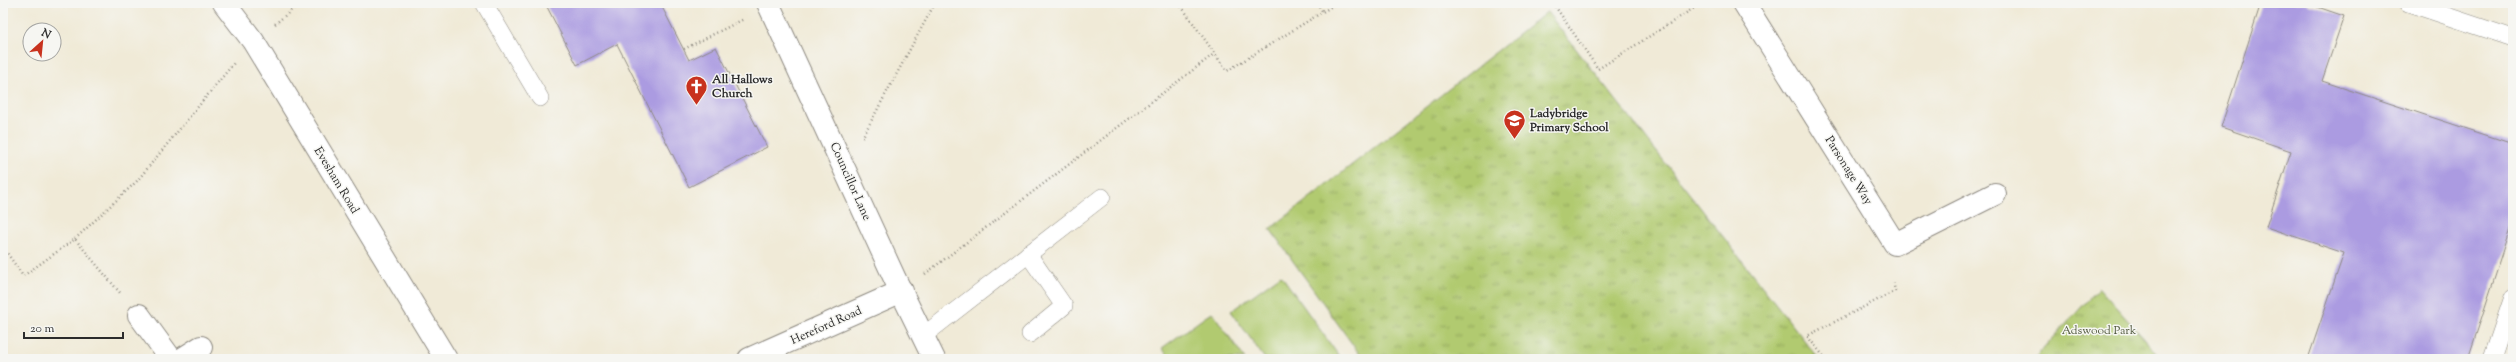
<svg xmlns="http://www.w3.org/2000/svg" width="2516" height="362" viewBox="0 0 2516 362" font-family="'Sorts Mill Goudy',serif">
  <defs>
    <pattern id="park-tufts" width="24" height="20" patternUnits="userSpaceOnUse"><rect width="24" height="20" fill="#b1ca70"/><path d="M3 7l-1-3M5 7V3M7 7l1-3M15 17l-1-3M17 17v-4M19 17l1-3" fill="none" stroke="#90a45c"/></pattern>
  </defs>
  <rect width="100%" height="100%" fill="#f6f6f2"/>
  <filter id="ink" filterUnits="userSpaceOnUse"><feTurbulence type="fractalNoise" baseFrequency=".025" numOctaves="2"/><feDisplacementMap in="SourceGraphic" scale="8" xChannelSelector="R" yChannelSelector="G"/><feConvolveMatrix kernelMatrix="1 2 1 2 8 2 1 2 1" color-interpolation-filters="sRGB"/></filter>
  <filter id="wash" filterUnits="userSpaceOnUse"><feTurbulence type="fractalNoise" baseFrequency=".012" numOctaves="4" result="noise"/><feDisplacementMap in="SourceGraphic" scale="16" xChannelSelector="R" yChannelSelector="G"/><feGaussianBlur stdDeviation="0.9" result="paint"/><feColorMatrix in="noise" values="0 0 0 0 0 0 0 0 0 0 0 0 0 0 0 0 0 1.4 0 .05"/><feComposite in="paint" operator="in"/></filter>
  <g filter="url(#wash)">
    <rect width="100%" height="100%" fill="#f0ead7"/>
    <g fill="#b1ca70" stroke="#6e7a4e">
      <path d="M1281 275 1341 359H1265L1231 311Z"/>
      <path d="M1212 312 1245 359H1170L1162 348Z"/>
    </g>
    <g fill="url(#park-tufts)" stroke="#6e7a4e">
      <path d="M1547 12 1819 359H1363L1270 229Z"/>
      <path d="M2099 288 2162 359H2034Z"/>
    </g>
    <g id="blocks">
      <g fill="#ab9be1">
        <path d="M545 3H660L689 60 716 47 767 147 689 187 617 44 577 65Z"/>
        <path d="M2261 3H2306L2344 16 2322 81 2513 144V222L2468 359H2308L2344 253 2266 227 2291 151 2221 127Z"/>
      </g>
    </g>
  </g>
  <g filter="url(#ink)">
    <use href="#blocks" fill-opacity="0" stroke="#8e8a81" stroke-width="1"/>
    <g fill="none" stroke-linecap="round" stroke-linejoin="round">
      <defs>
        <g id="service">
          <path d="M484 3 540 98"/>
          <path d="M2408 3 2513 38"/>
          <path d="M1028 254 1064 306 1030 334"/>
          <path d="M923 336 1102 197"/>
          <path d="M2492 359 2513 297"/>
        </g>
        <g id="minor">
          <path d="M224 3 253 41 446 359"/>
          <path d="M1744 3 1895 244 1995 194"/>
          <path d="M139 315 171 359"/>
          <path d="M182 359 201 347"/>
          <path d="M749 359 902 291"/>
        </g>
        <path id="tertiary" d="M768 3 895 279 934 359"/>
      </defs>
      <use href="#service" stroke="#8e8a81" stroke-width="18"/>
      <use href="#minor" stroke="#8e8a81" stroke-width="24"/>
      <use href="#tertiary" stroke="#8e8a81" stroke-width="24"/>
      <g stroke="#8e8a81" stroke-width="2.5" stroke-dasharray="1 3" stroke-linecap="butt">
        <path d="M1179 3 1227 71 1337 3"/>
        <path d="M1317 3 1323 12"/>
        <path d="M1553 3 1598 69 1702 3"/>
        <path d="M275 24 300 3"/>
        <path d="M684 49 744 19"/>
        <path d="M862 138 935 3"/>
        <path d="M75 239 137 181 234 63"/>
        <path d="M3 247 23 276 75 239 121 294"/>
        <path d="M925 274 1214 54"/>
        <path d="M1826 359 1807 336 1895 291 1893 281"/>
      </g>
      <use href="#service" stroke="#fff" stroke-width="17"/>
      <use href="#minor" stroke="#fff" stroke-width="22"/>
      <use href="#tertiary" stroke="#fff" stroke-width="22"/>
    </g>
  </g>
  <defs>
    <symbol id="church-pin" viewBox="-11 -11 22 30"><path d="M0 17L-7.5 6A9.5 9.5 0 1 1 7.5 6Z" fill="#c8321e" stroke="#f6f6f2"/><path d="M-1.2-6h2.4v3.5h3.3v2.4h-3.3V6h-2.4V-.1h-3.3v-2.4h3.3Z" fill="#fff"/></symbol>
    <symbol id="school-pin" viewBox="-11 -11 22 30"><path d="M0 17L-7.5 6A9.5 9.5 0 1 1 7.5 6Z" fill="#c8321e" stroke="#f6f6f2"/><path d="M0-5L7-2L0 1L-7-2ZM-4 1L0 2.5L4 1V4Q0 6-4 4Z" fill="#fff"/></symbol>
  </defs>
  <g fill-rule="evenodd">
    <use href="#church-pin" x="684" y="74" width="25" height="34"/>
    <use href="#school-pin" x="1502" y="108" width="25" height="34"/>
  </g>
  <g text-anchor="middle" stroke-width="3" stroke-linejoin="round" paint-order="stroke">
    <g font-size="12" font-weight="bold" fill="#2b2b2b" stroke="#f6f6f2" text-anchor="start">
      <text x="712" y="83">All Hallows<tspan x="712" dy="14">Church</tspan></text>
      <text x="1530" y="117">Ladybridge<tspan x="1530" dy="14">Primary School</tspan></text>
    </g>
    <g font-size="12" fill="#2b2b2b" stroke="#f6f6f2">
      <text transform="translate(1849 170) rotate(58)" y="4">Parsonage Way</text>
      <text transform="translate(337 180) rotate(59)" y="4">Evesham Road</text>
      <text transform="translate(851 181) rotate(66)" y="4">Councillor Lane</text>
      <text transform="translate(826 325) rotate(-24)" y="4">Hereford Road</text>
    </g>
    <g font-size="12" fill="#535b40" stroke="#f6f6f2">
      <text x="2099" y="334">Adswood Park</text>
    </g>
  </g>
  <rect width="2516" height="362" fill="none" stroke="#f6f6f2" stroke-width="16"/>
  <g transform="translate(42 42) rotate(27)"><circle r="19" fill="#f6f6f2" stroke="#a5a5a2"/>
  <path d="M0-3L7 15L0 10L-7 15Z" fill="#c8321e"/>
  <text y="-6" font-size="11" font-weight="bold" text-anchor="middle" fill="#2b2b2b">N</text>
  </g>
  <path d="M24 332v6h99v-6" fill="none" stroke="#2b2b2b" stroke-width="2"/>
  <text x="30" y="332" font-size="12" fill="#2b2b2b" stroke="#f6f6f2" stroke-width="3" paint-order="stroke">20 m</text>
</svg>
